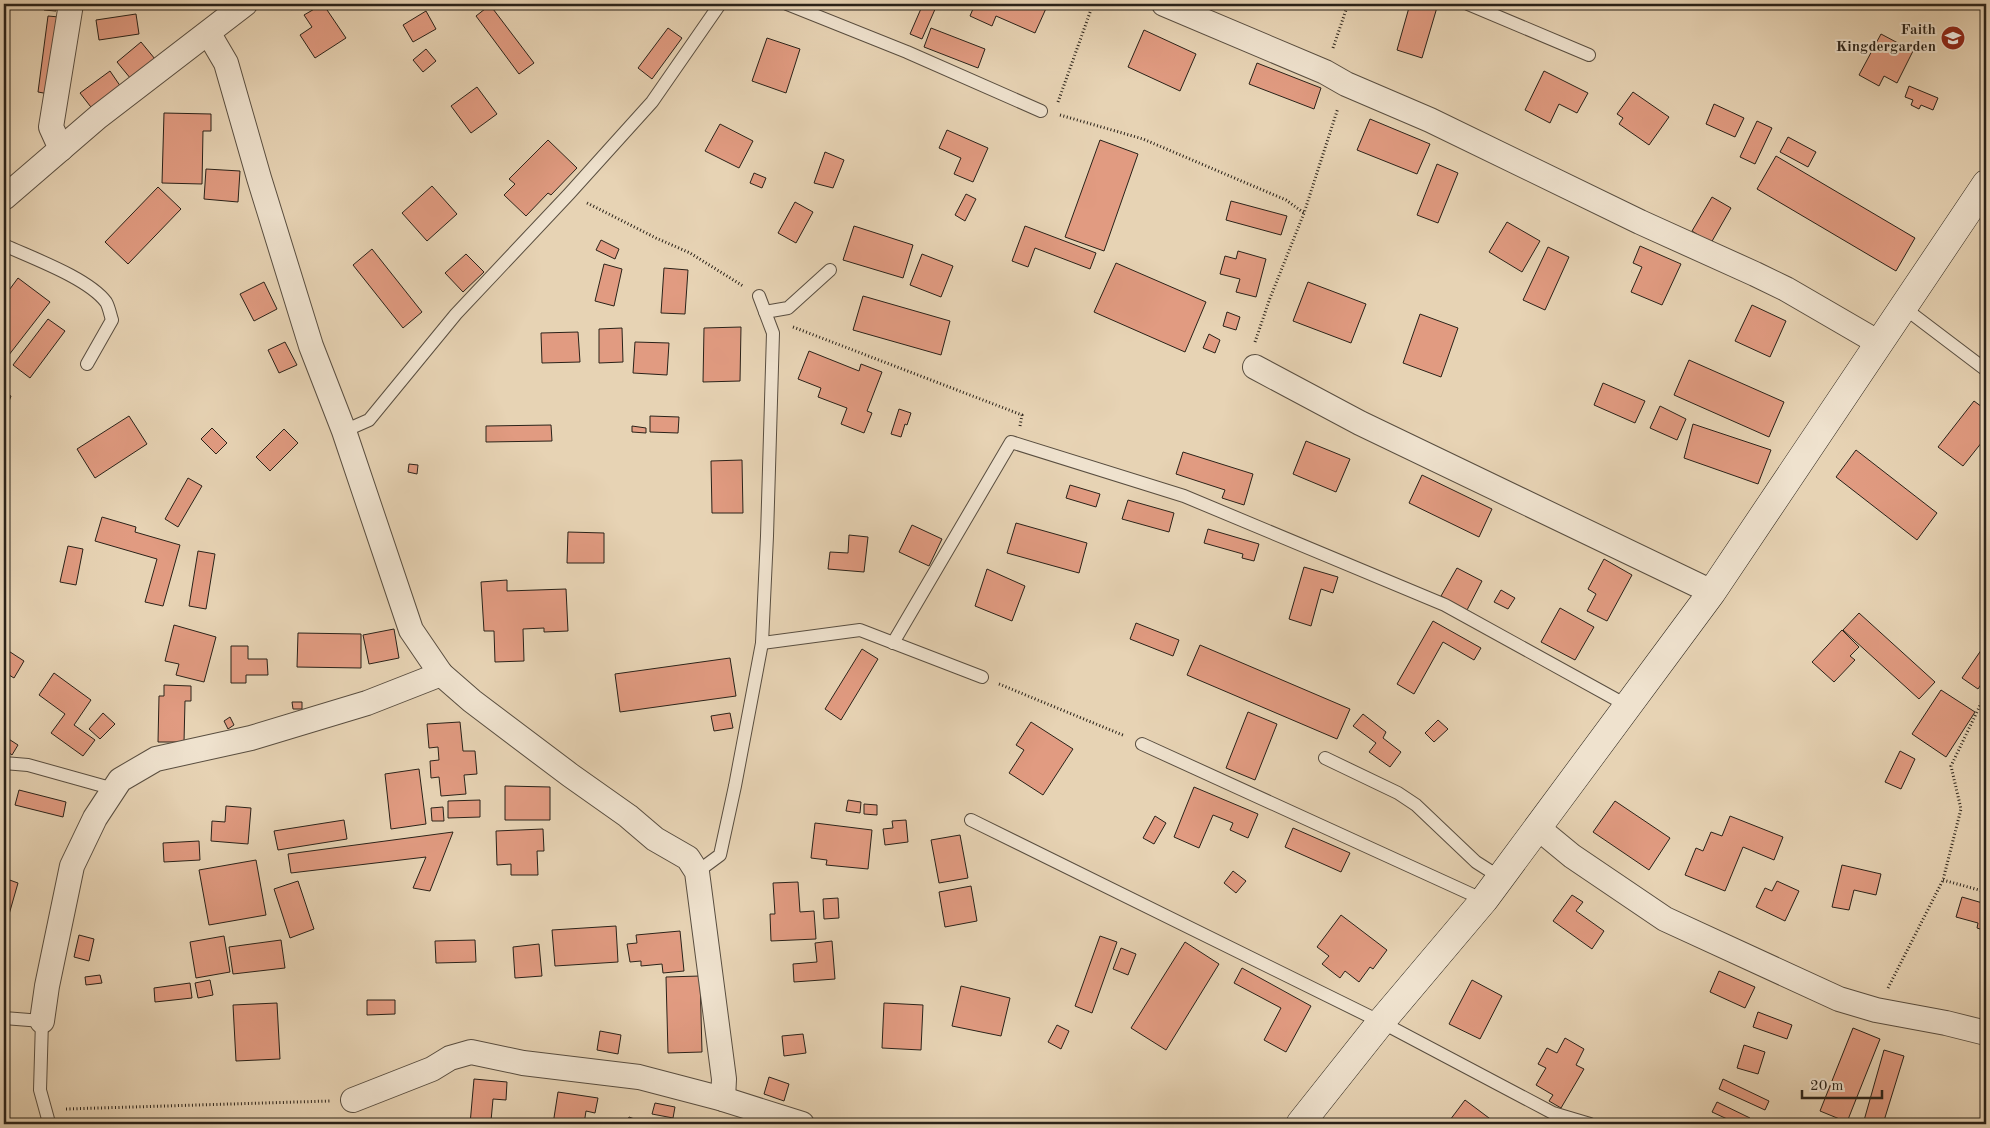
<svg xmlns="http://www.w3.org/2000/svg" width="1990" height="1128" viewBox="0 0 1990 1128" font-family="'Old Standard TT',serif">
  <rect width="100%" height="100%" fill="#e7d3b4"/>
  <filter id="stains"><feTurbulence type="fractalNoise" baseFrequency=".004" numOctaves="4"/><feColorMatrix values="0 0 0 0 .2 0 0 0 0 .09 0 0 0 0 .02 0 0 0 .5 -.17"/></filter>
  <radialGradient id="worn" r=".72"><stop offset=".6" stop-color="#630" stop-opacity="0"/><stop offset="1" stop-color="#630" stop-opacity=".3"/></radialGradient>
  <g fill="#e19b81" stroke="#2a2219">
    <path d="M44 4H56V11L44 10Z"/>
    <path d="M323 4 346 38 315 58 300 35 312 27 304 15Z"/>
    <path d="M923 4 936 7 922 39 910 34Z"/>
    <path d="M975 4H1048L1035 33 996 16 992 26 970 16Z"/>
    <path d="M1410 4H1438L1422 58 1397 50Z"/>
    <path d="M490 5 534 63 519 74 476 16Z"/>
    <path d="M426 11 436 29 413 42 403 25Z"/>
    <path d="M136 14 139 34 99 40 96 20Z"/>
    <path d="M48 16 59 17 49 94 38 92Z"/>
    <path d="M668 28 682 38 652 79 638 68Z"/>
    <path d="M931 28 985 49 978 68 924 47Z"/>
    <path d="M1144 30 1196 54 1180 91 1128 67Z"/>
    <path d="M1881 34 1913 51 1897 83 1884 76 1879 86 1859 75Z"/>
    <path d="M767 38 800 49 786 93 752 81Z"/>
    <path d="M141 42 155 59 131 79 117 62Z"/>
    <path d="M426 49 436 61 423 72 413 60Z"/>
    <path d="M1257 63 1321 88 1314 109 1249 84Z"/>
    <path d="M110 71 123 90 94 111 80 93Z"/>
    <path d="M1544 71 1588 93 1577 113 1559 104 1550 123 1525 110Z"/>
    <path d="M1909 86 1938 98 1933 110 1921 105 1919 109 1911 105 1913 100 1905 97Z"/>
    <path d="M477 87 497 114 471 133 451 106Z"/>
    <path d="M1633 92 1669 117 1649 145 1619 124 1623 118 1617 114Z"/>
    <path d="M1714 104 1744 118 1735 137 1706 124Z"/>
    <path d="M164 113 211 114V131H203L202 184 162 183Z"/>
    <path d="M1370 119 1430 144 1417 174 1357 150Z"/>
    <path d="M1757 121 1772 128 1755 164 1740 157Z"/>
    <path d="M720 124 753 141 739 168 705 151Z"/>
    <path d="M947 130 988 148 973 182 954 174 961 158 939 148Z"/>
    <path d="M1788 137 1816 152 1808 167 1780 152Z"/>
    <path d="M548 140 577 168 551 195 548 193 526 216 504 195 515 184 509 179Z"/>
    <path d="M1100 140 1138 154 1104 251 1065 237Z"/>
    <path d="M825 152 844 160 833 188 814 183Z"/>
    <path d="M1776 156 1915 238 1896 271 1757 189Z"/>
    <path d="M1437 164 1458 173 1438 223 1417 215Z"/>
    <path d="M206 169 240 171 238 202 204 199Z"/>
    <path d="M754 173 766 178 762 188 750 183Z"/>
    <path d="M432 186 457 214 427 241 402 213Z"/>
    <path d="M158 187 181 209 128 264 105 242Z"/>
    <path d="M966 194 976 199 965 221 955 215Z"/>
    <path d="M1712 197 1731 208 1711 243 1692 231Z"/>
    <path d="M1231 201 1287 216 1281 235 1226 220Z"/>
    <path d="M795 202 813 212 796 243 778 233Z"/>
    <path d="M1507 222 1540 241 1522 272 1489 252Z"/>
    <path d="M854 226 913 245 903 278 843 260Z"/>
    <path d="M1025 226 1096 253 1090 269 1035 248 1028 267 1012 261Z"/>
    <path d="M601 240 619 249 615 259 596 250Z"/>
    <path d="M1640 246 1681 264 1662 305 1631 292 1642 267 1633 263Z"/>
    <path d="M1548 247 1569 257 1545 310 1523 300Z"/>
    <path d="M372 249 422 312 403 328 353 265Z"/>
    <path d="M1238 251 1266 259 1256 297 1236 292 1240 279 1220 274 1225 256 1236 259Z"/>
    <path d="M466 254 484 272 463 292 445 273Z"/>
    <path d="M922 254 953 266 941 297 910 285Z"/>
    <path d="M1116 263 1206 302 1185 352 1094 312Z"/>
    <path d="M604 264 622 269 614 306 595 301Z"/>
    <path d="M664 268 688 270 685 314 661 313Z"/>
    <path d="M18 278 50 302 5 360 4 297Z"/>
    <path d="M264 282 277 309 254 321 240 294Z"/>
    <path d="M1308 282 1366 304 1351 343 1293 321Z"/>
    <path d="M863 296 950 321 941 355 853 330Z"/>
    <path d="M1752 305 1786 321 1770 357 1735 341Z"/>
    <path d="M1227 312 1240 317 1236 330 1223 326Z"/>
    <path d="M1420 314 1458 328 1441 377 1403 363Z"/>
    <path d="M48 319 65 331 30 378 13 365Z"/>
    <path d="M741 327 740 381 703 382 704 328Z"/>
    <path d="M622 328 623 362 599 363V329Z"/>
    <path d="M578 332 580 362 542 363 541 333Z"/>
    <path d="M1209 334 1220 340 1215 353 1203 348Z"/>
    <path d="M285 342 297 365 279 373 268 350Z"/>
    <path d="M635 342 669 343 667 375 633 373Z"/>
    <path d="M809 351 859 371 861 364 882 372 867 411 872 413 864 433 841 424 847 408 818 397 821 388 798 379Z"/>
    <path d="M1689 360 1784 402 1769 437 1674 395Z"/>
    <path d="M1603 383 1645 401 1635 423 1594 405Z"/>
    <path d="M4 393 11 396 5 412H4Z"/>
    <path d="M1974 401 1986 410V437L1963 466 1938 447Z"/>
    <path d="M1660 406 1686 419 1677 440 1650 428Z"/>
    <path d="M899 409 911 413 907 425 905 424 901 437 891 434Z"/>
    <path d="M129 416 147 444 95 478 77 449Z"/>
    <path d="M650 416 679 417 678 433 650 432Z"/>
    <path d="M1693 424 1771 450 1758 484 1684 458Z"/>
    <path d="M551 425 552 441 486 442V426Z"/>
    <path d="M632 426 646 428V433L632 432Z"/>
    <path d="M212 428 227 443 216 454 201 439Z"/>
    <path d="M284 429 298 443 270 471 256 457Z"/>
    <path d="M1306 441 1350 459 1336 492 1293 474Z"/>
    <path d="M1856 450 1937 513 1917 540 1836 477Z"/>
    <path d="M1183 452 1253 474 1244 505 1222 498 1225 490 1176 474Z"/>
    <path d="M742 460 743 513H712L711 461Z"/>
    <path d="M409 464 418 465 417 474 408 472Z"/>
    <path d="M1422 475 1492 509 1479 537 1409 503Z"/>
    <path d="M188 478 202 486 178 527 165 519Z"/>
    <path d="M1070 485 1100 494 1096 507 1066 498Z"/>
    <path d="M1128 500 1174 513 1169 532 1122 519Z"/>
    <path d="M102 517 136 527 135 532 180 545 163 606 145 602 157 559 95 541Z"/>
    <path d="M1016 523 1087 543 1079 573 1007 553Z"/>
    <path d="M912 525 942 539 929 566 899 552Z"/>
    <path d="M1208 529 1259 544 1254 561 1242 558 1243 554 1204 543Z"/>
    <path d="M568 532 604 533V563H567Z"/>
    <path d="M849 535 868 537 864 572 828 569 830 552 848 553Z"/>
    <path d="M68 546 83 549 76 585 60 582Z"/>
    <path d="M198 551 215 554 206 609 189 606Z"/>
    <path d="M1604 559 1632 575 1607 621 1587 611 1596 594 1588 589Z"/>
    <path d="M1304 567 1338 577 1333 593 1321 589 1311 626 1289 619Z"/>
    <path d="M1457 568 1482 581 1467 610 1441 596Z"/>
    <path d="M987 569 1025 586 1012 621 975 606Z"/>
    <path d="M507 580V591L566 589 568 631 544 632V628L523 629 524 661 495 662 494 631H484L481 582Z"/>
    <path d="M1501 590 1515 598 1508 609 1494 602Z"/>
    <path d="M1560 608 1594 627 1575 660 1541 642Z"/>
    <path d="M1859 613 1935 682 1919 699 1843 630Z"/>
    <path d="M1433 621 1481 648 1474 660 1443 642 1414 694 1397 684Z"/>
    <path d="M1136 623 1179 640 1173 656 1130 639Z"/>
    <path d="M174 625 216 637 204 682 176 675 179 664 165 661Z"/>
    <path d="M394 629 399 658 369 664 363 635Z"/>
    <path d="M1842 630 1859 647 1850 656 1855 660 1834 682 1812 662Z"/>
    <path d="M298 633 361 634V668L297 667Z"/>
    <path d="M1986 643V677L1978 689 1962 678Z"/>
    <path d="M1200 645 1350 709 1337 739 1187 675Z"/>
    <path d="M231 646H248V659H267L268 675H246V683H231Z"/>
    <path d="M4 648 24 661 14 678 4 672Z"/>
    <path d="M862 649 878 659 841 720 825 709Z"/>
    <path d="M730 658 736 696 620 712 615 674Z"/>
    <path d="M54 673 91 700 74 725 95 740 83 756 51 733 65 714 39 695Z"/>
    <path d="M164 685 191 686V701H185L184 742H158L159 696H164Z"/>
    <path d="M1941 690 1975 712 1946 757 1912 734Z"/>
    <path d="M292 702H302V709H293Z"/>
    <path d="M1248 712 1277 724 1255 780 1226 768Z"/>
    <path d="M103 713 115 724 100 739 89 729Z"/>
    <path d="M730 713 733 728 714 731 711 716Z"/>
    <path d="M1363 714 1386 732 1383 738 1401 752 1390 767 1369 752 1376 743 1353 726Z"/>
    <path d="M230 717 234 725 228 729 224 721Z"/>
    <path d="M1438 720 1448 729 1434 742 1425 733Z"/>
    <path d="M460 722 463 751H475L477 774 464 775 466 794 441 796 439 777 431 778 430 761 439 760 438 747 429 748 427 724Z"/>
    <path d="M1031 722 1073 749 1043 795 1009 773 1024 750 1016 745Z"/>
    <path d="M4 736 18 745 12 755 4 749Z"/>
    <path d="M1900 751 1915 759 1901 789 1885 782Z"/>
    <path d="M419 769 426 824 391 829 385 774Z"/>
    <path d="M505 786 550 787V820H505Z"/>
    <path d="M1194 787 1258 814 1248 838 1230 830 1233 823 1213 815 1199 848 1174 837Z"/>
    <path d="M19 790 66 802 63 817 15 805Z"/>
    <path d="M480 800V817L448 818V801Z"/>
    <path d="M848 800 861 802 860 813 846 811Z"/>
    <path d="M1615 801 1670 838 1649 870 1593 832Z"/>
    <path d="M864 804 877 805V815L864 814Z"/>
    <path d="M226 806 251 808 248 844 211 841 212 821 225 822Z"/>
    <path d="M443 807 444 821H432L431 808Z"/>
    <path d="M1155 816 1166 823 1154 844 1143 838Z"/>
    <path d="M1730 816 1783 837 1774 860 1743 847 1725 891 1685 875 1696 848 1703 851 1711 832 1722 836Z"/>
    <path d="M344 820 347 839 278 850 274 831Z"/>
    <path d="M906 820 908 842 885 845 883 829 893 828 892 821Z"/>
    <path d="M815 823 872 830 868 869 826 865 827 860 811 858Z"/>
    <path d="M1293 828 1350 853 1341 872 1285 847Z"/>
    <path d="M543 829 544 851H537L538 875H511V864L497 865 496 831Z"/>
    <path d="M453 832 430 891 413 888 426 857 291 873 288 854Z"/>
    <path d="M960 835 968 878 939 883 931 840Z"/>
    <path d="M199 841 200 860 164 862 163 843Z"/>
    <path d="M256 860 266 915 209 925 199 870Z"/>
    <path d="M1842 865 1881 874 1876 895 1854 890 1849 910 1832 907Z"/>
    <path d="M1233 871 1246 881 1236 893 1224 883Z"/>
    <path d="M4 878 18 883 8 918 4 917Z"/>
    <path d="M298 881 314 929 290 938 274 889Z"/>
    <path d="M1777 881 1799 891 1785 921 1756 907 1765 888 1772 891Z"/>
    <path d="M798 882 800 912 814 911 816 939 771 941 770 914H775L773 883Z"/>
    <path d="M971 886 977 921 945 927 939 892Z"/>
    <path d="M1572 895 1583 902 1576 911 1604 931 1592 949 1553 921Z"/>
    <path d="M1962 897 1986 904V931L1977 928 1978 923 1956 917Z"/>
    <path d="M838 898 839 918 824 919 823 899Z"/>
    <path d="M1341 915 1387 950 1373 969 1370 967 1359 982 1345 971 1340 978 1322 964 1329 956 1317 947Z"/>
    <path d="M616 926 618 962 555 966 552 930Z"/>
    <path d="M680 931 684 971 663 973 662 964 641 966V961L630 962 627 944 637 943 636 935Z"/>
    <path d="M79 935 94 939 89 961 74 957Z"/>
    <path d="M224 936 230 972 196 978 190 942Z"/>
    <path d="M1100 936 1117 942 1092 1013 1075 1006Z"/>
    <path d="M281 940 285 968 233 974 229 947Z"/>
    <path d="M475 940 476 962 436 963 435 941Z"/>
    <path d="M832 941 835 979 794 982 793 964 817 962 815 943Z"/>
    <path d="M1185 942 1219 964 1166 1050 1131 1028Z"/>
    <path d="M539 944 542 976 515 978 513 947Z"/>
    <path d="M1121 948 1136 954 1128 975 1113 969Z"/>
    <path d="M1242 968 1311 1006 1286 1052 1264 1040 1281 1008 1234 983Z"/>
    <path d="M1719 971 1755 987 1745 1008 1710 992Z"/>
    <path d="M100 975 102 983 86 985 85 977Z"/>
    <path d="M700 976 702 1052 668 1053 666 977Z"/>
    <path d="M210 980 213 995 198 998 195 983Z"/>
    <path d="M1472 980 1502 996 1480 1039 1449 1024Z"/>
    <path d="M190 983 192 998 155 1002 154 988Z"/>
    <path d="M961 986 1010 998 1001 1036 952 1026Z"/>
    <path d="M367 1000H395V1014L367 1015Z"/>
    <path d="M277 1003 280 1059 236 1061 233 1005Z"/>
    <path d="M884 1003 923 1005 921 1050 882 1048Z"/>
    <path d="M1758 1012 1792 1025 1787 1039 1753 1027Z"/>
    <path d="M1057 1025 1069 1031 1061 1049 1048 1042Z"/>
    <path d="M1853 1028 1880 1039 1847 1122 1820 1111Z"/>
    <path d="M600 1031 621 1035 618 1054 597 1050Z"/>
    <path d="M803 1034 806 1053 784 1056 782 1036Z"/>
    <path d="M1565 1038 1584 1049 1576 1065 1584 1069 1561 1108 1549 1101 1553 1095 1536 1085 1546 1068 1538 1064 1547 1048 1557 1053Z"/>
    <path d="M1744 1045 1765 1052 1758 1074 1737 1068Z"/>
    <path d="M1884 1050 1904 1056 1883 1124H1863Z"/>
    <path d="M769 1077 789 1084 784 1101 764 1094Z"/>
    <path d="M474 1079 507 1082 506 1100 493 1099 491 1121H497V1124H470Z"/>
    <path d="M1723 1079 1769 1101 1765 1110 1719 1089Z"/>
    <path d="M558 1092 598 1098 595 1113 586 1111 584 1124H553Z"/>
    <path d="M1465 1100 1497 1124H1447Z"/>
    <path d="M1717 1102 1750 1118 1747 1124H1738L1712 1112Z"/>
    <path d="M655 1103 675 1107 673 1118 652 1114Z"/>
    <path d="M629 1117 648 1124H626Z"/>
  </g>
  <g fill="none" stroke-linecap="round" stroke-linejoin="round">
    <defs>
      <g id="service">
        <path d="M787 4 907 52 1041 111"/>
        <path d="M1468 4 1589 55"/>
        <path d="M4 245C32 258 88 278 106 302 109 307 110 314 112 320L87 364"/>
        <path d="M1903 307 1986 370"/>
        <path d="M765 312 788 308 830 270"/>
        <path d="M344 431 369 420 456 314 569 194 652 102 720 4"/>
        <path d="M762 643 860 630 982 677"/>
        <path d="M893 643 1011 442 1184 496 1445 605 1628 706"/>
        <path d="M1142 744 1484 900"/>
        <path d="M1325 758 1398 793 1416 805 1476 862 1501 878"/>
        <path d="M4 763 28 765 114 789"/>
        <path d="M971 820 1381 1022 1553 1113 1590 1124"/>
        <path d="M697 872 720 855 735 786 762 643 767 536 773 333 759 296"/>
        <path d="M4 1018 42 1021 40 1090 48 1119"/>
      </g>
      <g id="minor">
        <path d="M1164 4 1325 72 1346 84 1430 120 1640 222 1755 274 1786 289 1879 343"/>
        <path d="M209 34 226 63 259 178 311 346 344 431 411 630 441 674 472 701 570 775 628 816 655 839 688 858 697 872 724 1079 723 1099"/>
        <path d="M61 149 51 127 71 4"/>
        <path d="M4 198 98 117 245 4"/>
        <path d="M1255 367 1360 423 1712 592"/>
        <path d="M1538 828 1572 856 1665 919 1839 999 1876 1010 1946 1023 1986 1033"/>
        <path d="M42 1021 47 986 72 866 95 818 120 780 156 759 251 738 367 703 441 674"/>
        <path d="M353 1100 432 1069 450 1058 471 1052 523 1063 639 1077 723 1099 802 1124"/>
      </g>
      <path id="secondary" d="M1300 1124 1381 1022 1484 900 1712 592 1986 184"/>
    </defs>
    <use href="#service" stroke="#594e40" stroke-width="14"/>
    <use href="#minor" stroke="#594e40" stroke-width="26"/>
    <use href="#secondary" stroke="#2a2219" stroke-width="29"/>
    <g stroke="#2a2219" stroke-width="3" stroke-dasharray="1 2.5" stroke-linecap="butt">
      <path d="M1333 48 1348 4"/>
      <path d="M1058 102 1093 4"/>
      <path d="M1060 115 1143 139 1286 200 1304 213"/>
      <path d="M587 203 656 238 690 253 743 286"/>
      <path d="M793 327 1022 415 1020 426"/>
      <path d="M1255 342 1270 298 1304 213 1338 108"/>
      <path d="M999 684 1125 736"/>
      <path d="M1943 880 1986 892"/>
      <path d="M1888 988 1943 880 1961 809 1951 766 1986 693"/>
      <path d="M66 1109 330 1101"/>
    </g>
    <use href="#service" stroke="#efe2ce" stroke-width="12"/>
    <use href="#minor" stroke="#efe2ce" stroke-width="24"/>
    <use href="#secondary" stroke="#efe2ce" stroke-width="28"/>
  </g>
  <defs>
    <symbol id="school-disc" viewBox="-11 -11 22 22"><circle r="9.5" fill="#8f2418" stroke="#efe2ce"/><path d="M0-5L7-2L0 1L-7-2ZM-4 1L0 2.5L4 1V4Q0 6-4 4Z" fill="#fff"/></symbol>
  </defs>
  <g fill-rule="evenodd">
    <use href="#school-disc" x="1939" y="24" width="28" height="28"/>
  </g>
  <g text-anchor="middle" stroke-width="4" stroke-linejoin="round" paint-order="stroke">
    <g font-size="15" font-weight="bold" fill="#2a2219" stroke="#efe2ce" text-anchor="end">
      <text x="1936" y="34">Faith<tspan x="1936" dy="17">Kingdergarden</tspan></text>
    </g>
  </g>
  <rect width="1990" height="1128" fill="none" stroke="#e7d3b4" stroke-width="20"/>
  <rect x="5" y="5" width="1980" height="1118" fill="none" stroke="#2a2219" stroke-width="2.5"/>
  <rect x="10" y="10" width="1970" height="1108" fill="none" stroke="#2a2219"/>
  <path d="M1802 1090v8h80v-8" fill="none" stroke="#2a2219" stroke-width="2.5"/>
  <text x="1810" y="1090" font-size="15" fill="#2a2219" stroke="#efe2ce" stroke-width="4" paint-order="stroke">20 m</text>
  <rect width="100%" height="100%" filter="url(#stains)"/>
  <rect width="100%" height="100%" fill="url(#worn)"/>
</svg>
